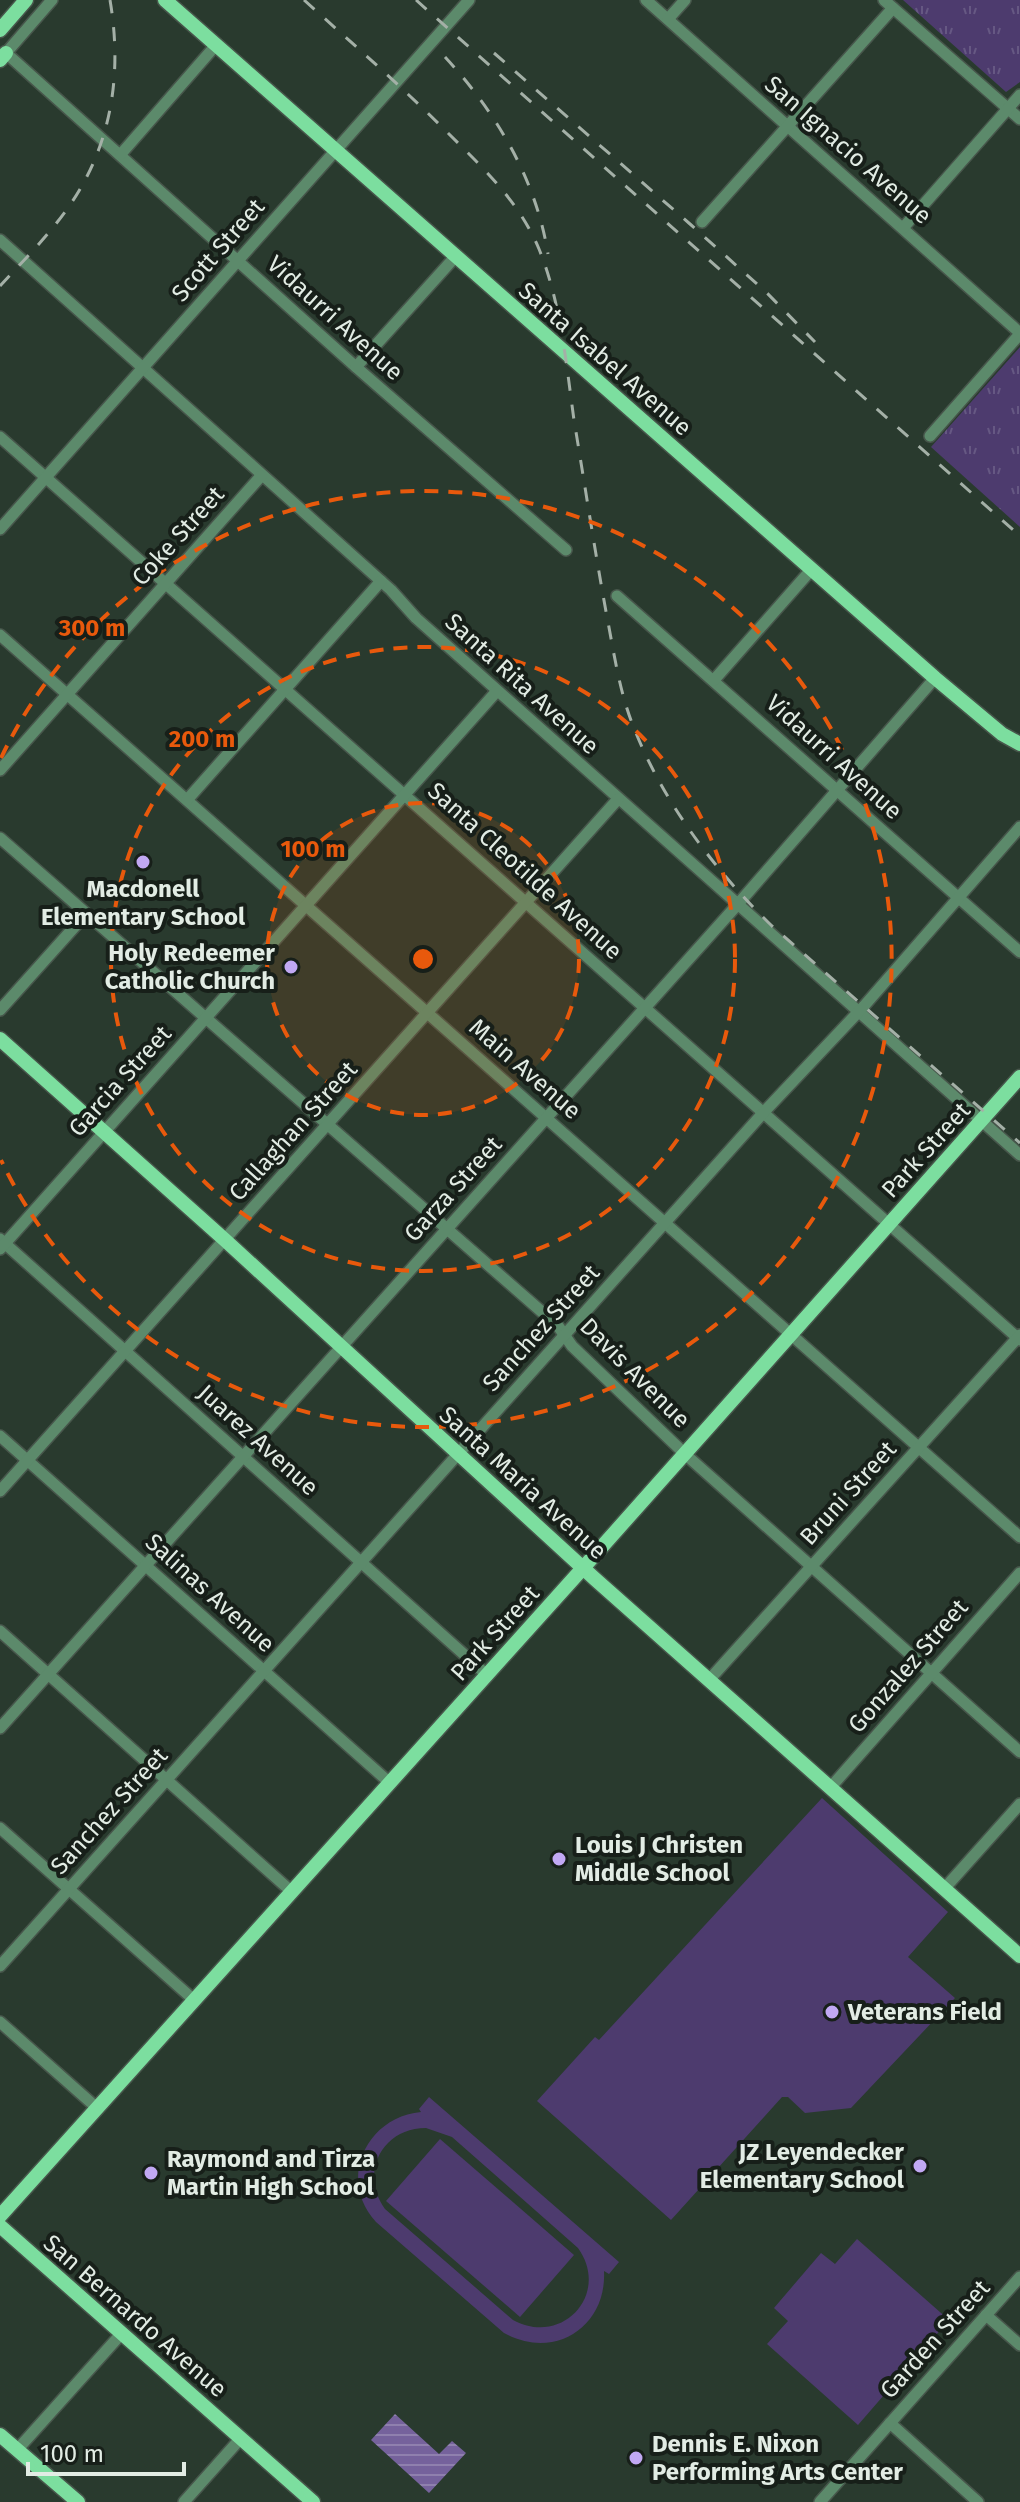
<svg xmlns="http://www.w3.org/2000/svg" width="1020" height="2502" viewBox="0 0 1020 2502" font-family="'Fira Sans',sans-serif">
  <defs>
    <pattern id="grass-tufts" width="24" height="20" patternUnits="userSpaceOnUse" patternTransform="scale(2)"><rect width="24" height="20" fill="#4d3b6e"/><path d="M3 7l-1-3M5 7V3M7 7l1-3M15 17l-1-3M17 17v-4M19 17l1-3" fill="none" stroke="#665883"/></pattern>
    <pattern id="water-rules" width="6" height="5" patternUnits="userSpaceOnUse" patternTransform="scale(2)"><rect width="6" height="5" fill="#75629c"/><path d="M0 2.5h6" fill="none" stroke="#8f80ae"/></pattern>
  </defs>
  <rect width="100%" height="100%" fill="#293a2e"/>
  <g fill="url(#grass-tufts)">
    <path d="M903 0H1020V82L1006 92Z"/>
    <path d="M1020 347V527L931 447Z"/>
  </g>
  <g fill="#4d3b6e" fill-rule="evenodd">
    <path d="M822 1798 948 1912 908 1957 955 1998 851 2108 805 2113 788 2097H782L671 2220 537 2101 595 2037 599 2040Z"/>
    <path d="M429 2097 619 2262 609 2274 604 2271C607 2327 554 2361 504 2333L376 2222C337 2180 366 2117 421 2112L419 2109ZM426 2128 452 2137 578 2248C611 2294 562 2347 513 2320L385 2209C359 2173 382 2128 426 2128Z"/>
    <path d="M440 2139 574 2255 520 2317 386 2201Z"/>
    <path d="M857 2239 949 2320 858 2425 767 2344 788 2321 774 2308 821 2253 835 2264Z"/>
  </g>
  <path fill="url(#water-rules)" d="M395 2414 439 2454 452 2441 466 2453 429 2493 371 2440Z"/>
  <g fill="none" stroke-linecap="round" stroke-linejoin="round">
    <defs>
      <g id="minor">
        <path d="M52 0 6 53 356 367 566 550"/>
        <path d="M646 0 1020 333"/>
        <path d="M884 0 1020 119"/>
        <path d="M668 19 685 0"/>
        <path d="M121 154 216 45"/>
        <path d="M702 222 893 8"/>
        <path d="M903 228 1020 95"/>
        <path d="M0 240 391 590 416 618 1020 1155"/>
        <path d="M356 367 455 257"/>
        <path d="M930 436 1020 334"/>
        <path d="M0 437 1020 1340"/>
        <path d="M0 529 469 0"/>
        <path d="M617 596 1020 952"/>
        <path d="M0 635 1020 1537"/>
        <path d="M714 680 811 570"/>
        <path d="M0 770 261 476"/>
        <path d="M187 800 381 581"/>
        <path d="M0 838 558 1326 572 1346 685 1454 1020 1752"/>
        <path d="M0 1010 86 914"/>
        <path d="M0 1239 487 1675"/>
        <path d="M0 1249 497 691"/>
        <path d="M0 1436 390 1783"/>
        <path d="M0 1491 618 799"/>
        <path d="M0 1631 292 1892"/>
        <path d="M709 1680 1020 1335"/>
        <path d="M0 1728 738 904 935 678"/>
        <path d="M830 1788 1020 1573"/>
        <path d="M0 1828 194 2000"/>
        <path d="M944 1889 1020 1804"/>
        <path d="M0 1966 764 1112 864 1006 1020 827"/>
        <path d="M0 2022 97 2108"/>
        <path d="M986 2315 1020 2345"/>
        <path d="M890 2423 978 2502"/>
        <path d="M17 2450 122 2333"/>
        <path d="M184 2502 241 2438"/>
        <path d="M820 2502 1020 2277"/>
      </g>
      <g id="major">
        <path d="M165 0 935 678 1002 734 1020 744"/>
        <path d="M0 30 26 0"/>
        <path d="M0 60 6 53"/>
        <path d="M0 1039 225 1240 595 1579 1020 1956"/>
        <path d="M0 2216 583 1568 1020 1077"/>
        <path d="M0 2226 313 2502"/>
        <path d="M0 2435 78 2502"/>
      </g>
    </defs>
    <use href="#minor" stroke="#47564b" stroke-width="14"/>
    <use href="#major" stroke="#47564b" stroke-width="17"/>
    <use href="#minor" stroke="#5c8a6b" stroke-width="11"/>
    <use href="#major" stroke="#7cde9f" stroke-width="14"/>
    <g stroke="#a4b0a7" stroke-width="3" stroke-dasharray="14 14" stroke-linecap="butt">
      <path d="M304 0C352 43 400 85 446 131 482 167 519 201 539 249 561 303 566 363 574 420 585 486 595 552 607 617 614 653 619 689 632 723 661 799 713 869 772 926L1020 1143"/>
      <path d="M416 0 1020 536"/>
      <path d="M494 53 690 224 767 293 815 342"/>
      <path d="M445 57C496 112 536 179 548 254"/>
      <path d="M0 286C25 259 52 232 72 202 113 140 122 71 110 0"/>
    </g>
  </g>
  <circle cx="423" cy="959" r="156" fill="#e8590c" fill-opacity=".12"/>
  <g fill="none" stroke="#e8590c" stroke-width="4" stroke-dasharray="14 10">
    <circle cx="423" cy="959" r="156"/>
    <circle cx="423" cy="959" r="312"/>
    <path d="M1 758A468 468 0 1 1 1 1160"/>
  </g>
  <g fill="#c1a8f3" stroke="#171f19" stroke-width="3">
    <circle cx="143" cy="862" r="8"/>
    <circle cx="291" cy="967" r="8"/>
    <circle cx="559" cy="1859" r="8"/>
    <circle cx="832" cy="2012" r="8"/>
    <circle cx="920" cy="2166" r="8"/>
    <circle cx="151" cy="2173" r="8"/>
    <circle cx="636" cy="2458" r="8"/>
  </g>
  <g text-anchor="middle" stroke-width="8" stroke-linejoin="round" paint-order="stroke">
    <g font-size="24" fill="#e2ece4" stroke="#171f19">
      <text transform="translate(848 150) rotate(41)" y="8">San Ignacio Avenue</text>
      <text transform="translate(218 250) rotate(-49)" y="8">Scott Street</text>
      <text transform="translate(335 318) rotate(42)" y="8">Vidaurri Avenue</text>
      <text transform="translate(605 359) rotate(41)" y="8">Santa Isabel Avenue</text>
      <text transform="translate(178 536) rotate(-48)" y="8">Coke Street</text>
      <text transform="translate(522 684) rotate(42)" y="8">Santa Rita Avenue</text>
      <text transform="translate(834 757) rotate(42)" y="8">Vidaurri Avenue</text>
      <text transform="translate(525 871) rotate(42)" y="8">Santa Cleotilde Avenue</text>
      <text transform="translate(525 1069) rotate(41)" y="8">Main Avenue</text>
      <text transform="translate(120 1081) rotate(-48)" y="8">Garcia Street</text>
      <text transform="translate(293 1131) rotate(-48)" y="8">Callaghan Street</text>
      <text transform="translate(926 1150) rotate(-48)" y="8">Park Street</text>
      <text transform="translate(453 1189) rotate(-48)" y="8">Garza Street</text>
      <text transform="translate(541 1328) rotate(-48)" y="8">Sanchez Street</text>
      <text transform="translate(635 1373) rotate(45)" y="8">Davis Avenue</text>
      <text transform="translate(258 1440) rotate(42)" y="8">Juarez Avenue</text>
      <text transform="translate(523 1483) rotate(42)" y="8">Santa Maria Avenue</text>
      <text transform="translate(848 1493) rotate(-48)" y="8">Bruni Street</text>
      <text transform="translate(210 1593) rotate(42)" y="8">Salinas Avenue</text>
      <text transform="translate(495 1633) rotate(-48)" y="8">Park Street</text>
      <text transform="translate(908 1666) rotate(-49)" y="8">Gonzalez Street</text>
      <text transform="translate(109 1811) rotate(-48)" y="8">Sanchez Street</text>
      <text transform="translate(135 2316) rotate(41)" y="8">San Bernardo Avenue</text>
      <text transform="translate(935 2339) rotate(-48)" y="8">Garden Street</text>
    </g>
    <g font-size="24" font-weight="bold" fill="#e2ece4" stroke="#171f19" text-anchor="start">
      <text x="143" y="897" text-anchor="middle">Macdonell<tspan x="143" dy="28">Elementary School</tspan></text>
      <text x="275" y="961" text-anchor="end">Holy Redeemer<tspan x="275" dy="28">Catholic Church</tspan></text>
      <text x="575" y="1853">Louis J Christen<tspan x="575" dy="28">Middle School</tspan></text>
      <text x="848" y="2020">Veterans Field</text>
      <text x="904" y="2160" text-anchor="end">JZ Leyendecker<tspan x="904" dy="28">Elementary School</tspan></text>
      <text x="167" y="2167">Raymond and Tirza<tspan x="167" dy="28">Martin High School</tspan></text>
      <text x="652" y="2452">Dennis E. Nixon<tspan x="652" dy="28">Performing Arts Center</tspan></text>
    </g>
  </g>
  <circle cx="423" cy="959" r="12" fill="#e8590c" stroke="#171f19" stroke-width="4"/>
  <g font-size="24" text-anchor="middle" font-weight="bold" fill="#e8590c" stroke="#171f19" stroke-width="8" stroke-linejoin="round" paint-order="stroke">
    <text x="92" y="636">300 m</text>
    <text x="202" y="747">200 m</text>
    <text x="313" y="857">100 m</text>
  </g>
  <path d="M28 2462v12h156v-12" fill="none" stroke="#e2ece4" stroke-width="4"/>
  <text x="40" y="2462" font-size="24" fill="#e2ece4" stroke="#171f19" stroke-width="6" paint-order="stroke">100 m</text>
</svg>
